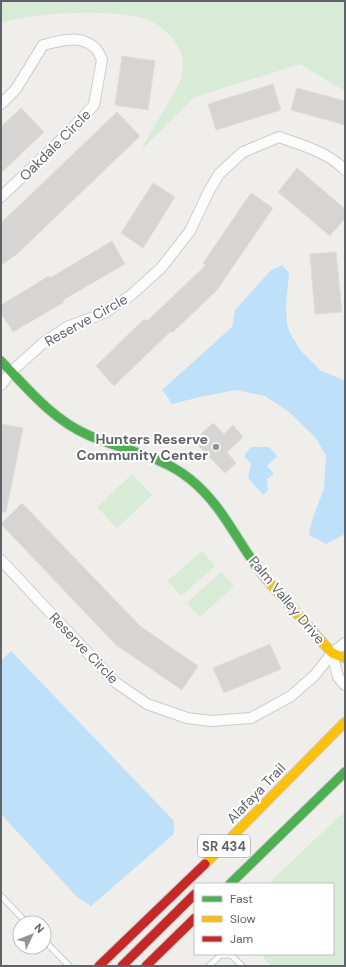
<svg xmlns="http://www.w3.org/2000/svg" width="346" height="967" viewBox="0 0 346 967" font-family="'DM Sans',sans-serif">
  <rect width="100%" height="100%" fill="#efeeea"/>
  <g fill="#d8ebd6">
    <path d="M1 1H345V91L300 64 195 97 141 150C149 135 158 120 167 105 171 98 177 89 180 81 182 76 183 68 183 63 182 44 165 27 148 20 116 8 34 12 1 23Z"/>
    <path d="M132 474 152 495 117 528 97 507Z"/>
    <path d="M202 551 215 566 181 596 168 581Z"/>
    <path d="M221 572 234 586 200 617 187 603Z"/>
    <path d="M345 811V966H271L261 954H333V884H268Z"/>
  </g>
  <g fill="#bfe0f9">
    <path d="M282 265 289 273 286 303 287 324 290 333 301 351 320 370 345 381V534L326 544 309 535 310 528 315 512 324 489 326 456 316 438 289 412 265 396 236 390 200 397 172 404 167 396 162 390 232 327 235 310 271 270Z"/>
    <path d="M251 447H269L277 456 267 466 274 474 267 479 268 490 263 495 248 478 251 464 244 456Z"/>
    <path d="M11 651 174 821V834L91 906 76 896 1 814V661Z"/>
  </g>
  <g fill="#d6d5d3" stroke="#deddd9">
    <path d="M122 56 155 61 148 110 115 105Z"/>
    <path d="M273 84 281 110 216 130 208 104Z"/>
    <path d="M297 88 345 101V125L291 110Z"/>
    <path d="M21 108 44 132 1 173V127Z"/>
    <path d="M117 112 140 136 17 254 1 265V223Z"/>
    <path d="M297 168 345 209V218L330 236 278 192Z"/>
    <path d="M153 183 175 197 143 248 121 233Z"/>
    <path d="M251 193 273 208 217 290 172 333 171 331 114 386 96 366 144 319 147 321 206 265 203 263Z"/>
    <path d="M112 241 125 264 63 300 64 302 13 332 1 313V305L49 276 50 278Z"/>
    <path d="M336 252 342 312 315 314 310 254Z"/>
    <path d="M213 423 224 434 233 425 243 437 227 452 236 463 225 473 194 441Z"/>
    <path d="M1 424 23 428 6 512H1Z"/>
    <path d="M22 503 140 626 198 666 182 690 116 645 1 524Z"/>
    <path d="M270 644 281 669 224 693 213 668Z"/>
  </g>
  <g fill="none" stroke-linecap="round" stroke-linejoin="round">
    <defs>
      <g id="lane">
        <path d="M1 896 27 923"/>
        <path d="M44 940 69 966"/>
        <path d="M209 966 221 955H231L242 966"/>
      </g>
      <g id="street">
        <path d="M1 104 16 89 43 45C60 41 81 33 96 49 99 52 100 56 102 60L94 105 69 132 1 197"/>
        <path d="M1 385 11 372 43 343 67 327 104 313 130 296 161 268 190 231 209 191 219 174 243 152 279 137C301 145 328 152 345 170"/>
        <path d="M1 560 115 682 147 704 187 718 211 721 251 718 291 696 315 675 332 653 345 643"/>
        <path d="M332 653 338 677 345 685"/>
      </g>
      <g id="fast">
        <path d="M1 361C27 388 53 420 88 435 122 450 160 455 190 479 225 507 239 547 267 580"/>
        <path d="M230 884 345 772"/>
      </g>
      <g id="slow">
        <path d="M267 580 332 653 345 658"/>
        <path d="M205 864 345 722"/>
      </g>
      <g id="jam">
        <path d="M99 966 205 864"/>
        <path d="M122 966 195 894"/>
        <path d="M146 966 195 918"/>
      </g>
    </defs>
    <use href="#lane" stroke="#cbcccc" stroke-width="7"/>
    <use href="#street" stroke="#cbcccc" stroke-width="12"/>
    <use href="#fast" stroke="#cacacb" stroke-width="11"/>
    <use href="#slow" stroke="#cacacb" stroke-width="11"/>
    <use href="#jam" stroke="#cacacb" stroke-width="11"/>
    <use href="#lane" stroke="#fdfcfc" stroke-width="5"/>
    <use href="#street" stroke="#fdfcfc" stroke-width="10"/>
    <use href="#fast" stroke="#4caf50" stroke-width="9"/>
    <use href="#slow" stroke="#ffc107" stroke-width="9"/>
    <use href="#jam" stroke="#c62828" stroke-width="9"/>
  </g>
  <circle fill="#919496" stroke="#fff" stroke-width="1.5" cx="216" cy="447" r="4"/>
  <g text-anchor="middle" stroke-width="4" stroke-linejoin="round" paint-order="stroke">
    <rect fill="#fff" stroke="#8f9295" stroke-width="1" x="198" y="835" width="52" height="22" rx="3"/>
    <g font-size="13" font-weight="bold" fill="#5f6368">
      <text x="224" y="851">SR 434</text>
    </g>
    <g font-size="14" fill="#5f6368" stroke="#fff">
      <text transform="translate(55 145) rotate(-45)" y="5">Oakdale Circle</text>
      <text transform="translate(86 320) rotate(-29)" y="5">Reserve Circle</text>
      <text transform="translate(287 600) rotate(50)" y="5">Palm Valley Drive</text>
      <text transform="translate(84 648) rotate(46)" y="5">Reserve Circle</text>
      <text transform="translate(256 793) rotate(-46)" y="5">Alafaya Trail</text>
    </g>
    <g font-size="14" font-weight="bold" fill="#5f6368" stroke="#fff" text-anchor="end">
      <text x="208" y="444">Hunters Reserve<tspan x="208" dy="16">Community Center</tspan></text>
    </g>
  </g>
  <rect width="346" height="967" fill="none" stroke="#5f6368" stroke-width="4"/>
  <rect x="194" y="883" width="140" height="72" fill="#ffffff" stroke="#bfc1c3"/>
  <rect x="202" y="896" width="20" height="6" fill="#4caf50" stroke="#bfc1c3"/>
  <text x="230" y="903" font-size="12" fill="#5f6368">Fast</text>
  <rect x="202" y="916" width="20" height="6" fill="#ffc107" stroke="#bfc1c3"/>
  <text x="230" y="923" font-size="12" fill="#5f6368">Slow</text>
  <rect x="202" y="936" width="20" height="6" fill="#c62828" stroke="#bfc1c3"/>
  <text x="230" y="943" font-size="12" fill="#5f6368">Jam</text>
  <g transform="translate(32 935) rotate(47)"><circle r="19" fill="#ffffff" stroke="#bfc1c3"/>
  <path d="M0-3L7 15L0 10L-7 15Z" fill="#919496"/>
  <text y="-6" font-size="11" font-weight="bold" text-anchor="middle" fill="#5f6368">N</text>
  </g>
</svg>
